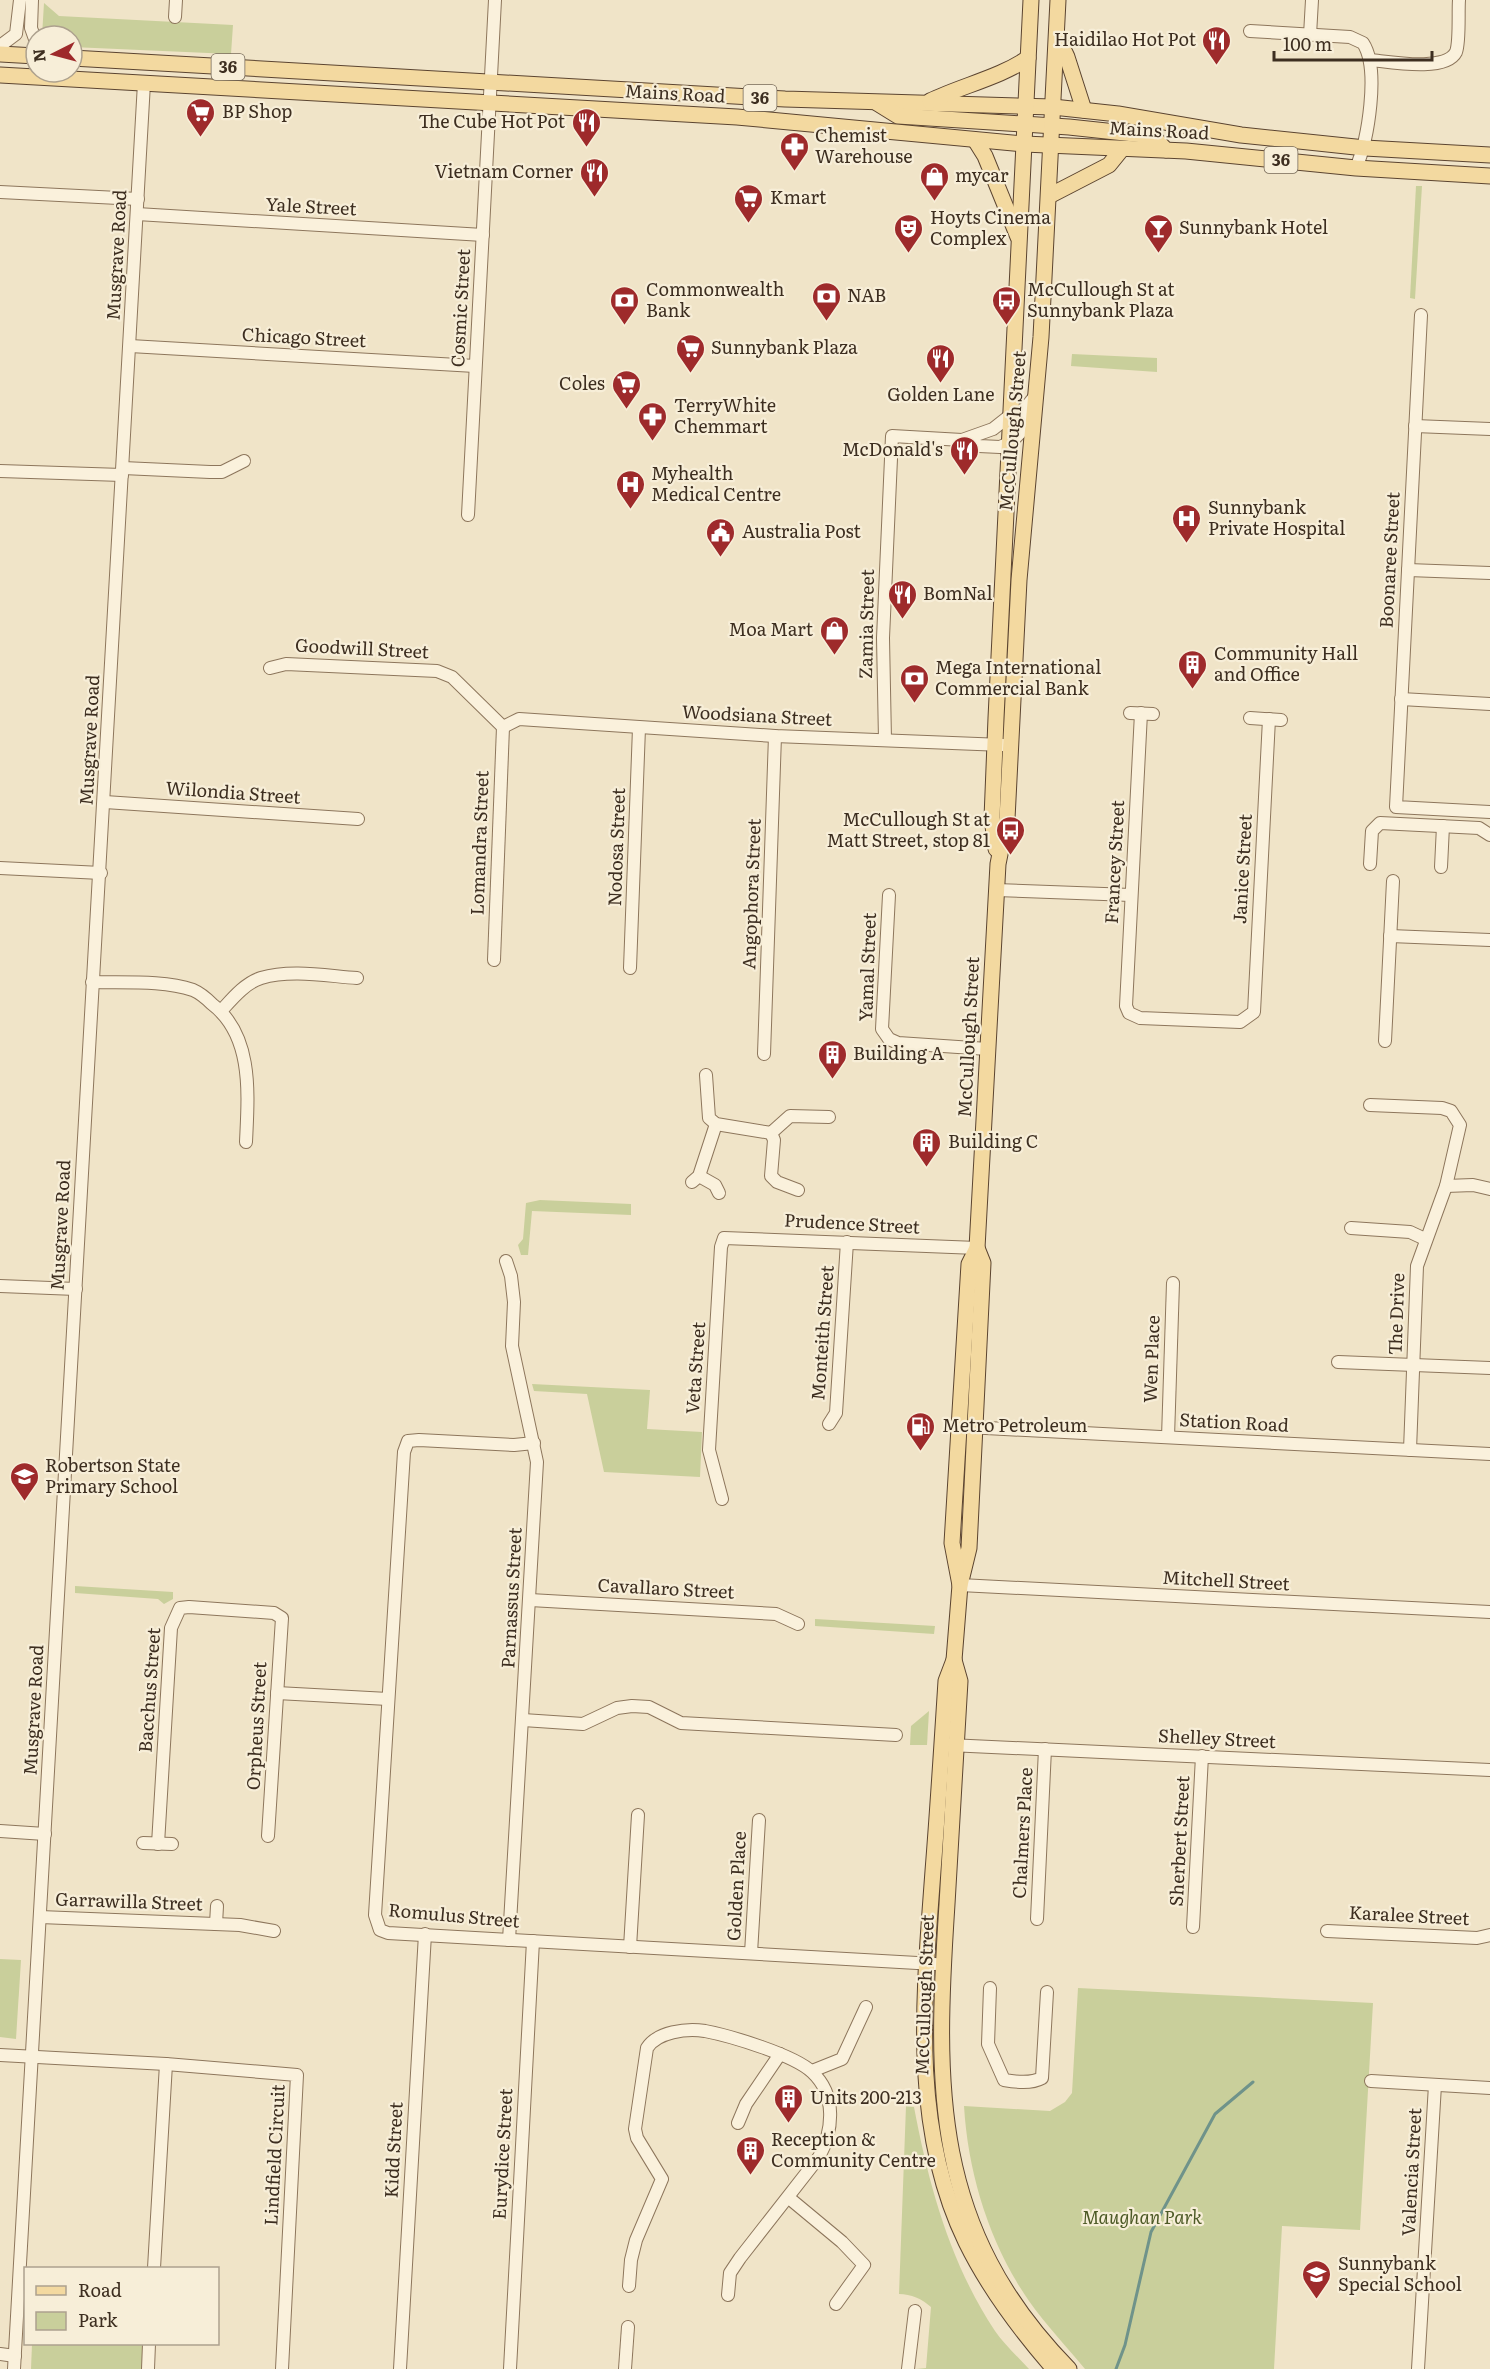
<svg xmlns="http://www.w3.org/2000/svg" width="1490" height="2369" viewBox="0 0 1490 2369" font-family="Literata,serif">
  <rect width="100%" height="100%" fill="#f0e4c8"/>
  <g fill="#c9cf9b">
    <path d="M44 3 59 16 233 25 231 54 72 47V36H42Z"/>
    <path d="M1416 186H1422L1415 299 1410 298Z"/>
    <path d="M1072 354 1157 358V372L1071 366Z"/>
    <path d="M540 1200 631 1204V1215L532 1211 528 1255H521L518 1245 523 1239 526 1203Z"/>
    <path d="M532 1384 650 1390 647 1429 702 1432 700 1477 604 1472 587 1394 534 1391Z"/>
    <path d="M75 1586 173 1592V1599L164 1604 158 1599 75 1593Z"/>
    <path d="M815 1619 935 1626 934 1634 815 1626Z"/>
    <path d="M929 1711 927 1745H910L911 1726Z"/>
    <path d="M0 1959 21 1960 16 2039 0 2037Z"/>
    <path d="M1078 1988 1373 2003 1360 2230 1282 2226 1274 2369H1085C1067 2347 1046 2325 1029 2301 990 2245 968 2174 964 2106L1050 2111 1065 2102 1072 2093Z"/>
    <path d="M906 2106 914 2107C929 2186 950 2263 995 2331 1004 2344 1018 2357 1029 2369H916L926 2368 931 2307C922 2299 911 2294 899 2294Z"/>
    <path d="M32 2344H144L143 2369H31Z"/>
  </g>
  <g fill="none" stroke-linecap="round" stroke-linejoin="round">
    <path stroke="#6f938a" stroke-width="3" d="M1116 2369 1125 2345 1151 2232 1215 2114 1253 2082"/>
    <defs>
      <g id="minor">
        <path d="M32 0 31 28 36 42"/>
        <path d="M175 17 176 0"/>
        <path d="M1250 31 1350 37 1363 43C1380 69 1368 140 1356 168"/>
        <path d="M1310 35 1312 0"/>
        <path d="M0 46 16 34 20 0"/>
        <path d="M1371 60C1391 62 1446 72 1456 52 1460 42 1458 12 1459 0"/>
        <path d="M0 192 138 199"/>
        <path d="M137 214 483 235"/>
        <path d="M1421 315 1396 807 1490 812"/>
        <path d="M130 346 475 366"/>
        <path d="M1415 426 1490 429"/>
        <path d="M962 440 993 429 1012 414"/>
        <path d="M123 468 210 472H222L244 461"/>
        <path d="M0 471 122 475"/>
        <path d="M468 515 495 0"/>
        <path d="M1408 570 1490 573"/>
        <path d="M270 668 286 664 437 671 452 677 503 727"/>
        <path d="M1401 699 1490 704"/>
        <path d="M1130 713 1153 714"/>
        <path d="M1141 713 1126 1006 1129 1013 1140 1018 1240 1022 1254 1012 1269 719"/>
        <path d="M1250 718 1281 720"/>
        <path d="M503 727 519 719 775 736 1003 745"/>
        <path d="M885 740 883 638 892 436 962 440 979 446 1000 447 1011 442 1020 433 1026 407 1036 395"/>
        <path d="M105 802 358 819"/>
        <path d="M1370 864 1372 831 1380 823 1479 828 1490 835"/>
        <path d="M1441 867 1443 826"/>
        <path d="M0 868 101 873"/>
        <path d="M996 890 1131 895"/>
        <path d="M889 895 882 1029 889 1039 898 1043 988 1049"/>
        <path d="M1390 936 1490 940"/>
        <path d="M494 960 503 727"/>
        <path d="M630 968 639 728"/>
        <path d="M92 982C124 983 163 980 193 990 200 993 207 999 212 1004 254 1036 248 1096 246 1142"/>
        <path d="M221 1011C232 999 245 983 261 978 291 969 327 976 357 978"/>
        <path d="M1385 1041 1393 881"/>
        <path d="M764 1054 775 736"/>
        <path d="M706 1075 709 1118 716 1124 771 1133 790 1116 829 1117"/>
        <path d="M1370 1105 1442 1108 1451 1111 1460 1125 1446 1186 1417 1266 1410 1450"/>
        <path d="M771 1133 774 1140 771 1176 777 1182 798 1190"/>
        <path d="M699 1176 715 1185 719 1193"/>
        <path d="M692 1182 699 1176 716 1124"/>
        <path d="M1446 1186 1473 1185 1490 1189"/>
        <path d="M1351 1228 1410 1232 1425 1239"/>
        <path d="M506 1261 511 1276 514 1302 512 1346 537 1462 509 1940"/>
        <path d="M0 1286 76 1289"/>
        <path d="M1338 1362 1490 1368"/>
        <path d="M829 1424 836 1413 847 1242"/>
        <path d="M967 1427 1490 1454"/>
        <path d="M1168 1437 1173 1283"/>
        <path d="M534 1443 514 1445 419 1440 408 1441 404 1452 375 1915 380 1930 388 1933 935 1964"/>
        <path d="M722 1499 709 1450 721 1247 724 1238 977 1248"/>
        <path d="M960 1585 1490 1612"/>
        <path d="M530 1600 776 1614 798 1624"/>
        <path d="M277 1693 388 1699"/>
        <path d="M523 1720 583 1724 617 1708 632 1706 649 1707 681 1723 896 1735"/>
        <path d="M949 1745 1490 1770"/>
        <path d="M0 1831 45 1834"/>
        <path d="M143 1843 172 1844"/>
        <path d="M158 1844 171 1628 180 1608 189 1607 274 1613 282 1618 268 1836"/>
        <path d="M40 1917 240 1925 274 1931"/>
        <path d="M1037 1919 1045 1749"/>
        <path d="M216 1924 217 1906"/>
        <path d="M1193 1927 1202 1756"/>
        <path d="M1327 1931 1477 1938 1490 1935"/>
        <path d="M630 1947 638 1815"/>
        <path d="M751 1953 759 1820"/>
        <path d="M990 1988 988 2044 1004 2080C1016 2082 1031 2084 1042 2078L1047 1992"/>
        <path d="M0 2055 166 2064 297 2075 282 2369"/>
        <path d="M812 2071 842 2059 866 2007"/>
        <path d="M1371 2081 1490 2088"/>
        <path d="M738 2123 746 2104 780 2054"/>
        <path d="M789 2198 842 2242 864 2265 836 2304"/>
        <path d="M154 2268 166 2064"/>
        <path d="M629 2286 631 2260 636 2240 662 2179 637 2138 635 2129 647 2048C657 2032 686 2028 705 2031 731 2036 794 2055 812 2072 837 2095 833 2131 819 2157L740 2258 730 2273 728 2295"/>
        <path d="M0 2354 15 2356"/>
        <path d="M14 2369 144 83"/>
        <path d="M148 2369 149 2344"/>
        <path d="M400 2369 425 1934"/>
        <path d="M510 2369 533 1941"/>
        <path d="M625 2369 628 2327"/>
        <path d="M908 2369 915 2311"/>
        <path d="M1418 2369 1435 2085"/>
      </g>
      <g id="major">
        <path d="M1058 38 1067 57 1084 110"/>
        <path d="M0 54 36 56"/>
        <path d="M72 58 785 99 1053 107 1118 114 1241 135 1365 148 1490 155"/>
        <path d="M0 75 737 117 1024 144 1186 151 1356 168 1490 176"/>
        <path d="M930 101C961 86 1001 77 1028 58"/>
        <path d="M877 103 898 116 1069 127 1153 136 1166 150"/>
        <path d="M975 140 985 156 1018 237"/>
        <path d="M1049 196 1109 165 1122 149"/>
        <path d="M996 849 992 818 996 718 1031 0"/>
        <path d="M977 1248 983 1263 969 1548 960 1585 954 1660 946 1681C942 1744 938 1808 933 1871 924 1995 910 2127 966 2242 989 2289 1020 2330 1054 2369"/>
        <path d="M960 1585 952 1543 969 1264 977 1248 998 864 1007 819 1019 580 1041 337 1058 0"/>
        <path d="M954 1660 960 1681C955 1755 952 1830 947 1904 935 2087 931 2228 1069 2369"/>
      </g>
    </defs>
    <use href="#minor" stroke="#8d765c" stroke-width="14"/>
    <use href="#major" stroke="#5b4430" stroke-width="17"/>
    <use href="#minor" stroke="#faf1dc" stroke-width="12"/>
    <use href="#major" stroke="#f3d9a0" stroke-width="15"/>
  </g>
  <defs>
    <symbol id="restaurant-pin" viewBox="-11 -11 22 30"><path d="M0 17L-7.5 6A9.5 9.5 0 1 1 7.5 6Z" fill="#9e2a2b" stroke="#f7eed8"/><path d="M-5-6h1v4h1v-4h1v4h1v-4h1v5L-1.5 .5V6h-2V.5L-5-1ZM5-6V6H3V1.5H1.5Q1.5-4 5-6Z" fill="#fff"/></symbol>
    <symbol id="supermarket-pin" viewBox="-11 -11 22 30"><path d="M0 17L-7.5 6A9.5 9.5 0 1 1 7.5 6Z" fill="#9e2a2b" stroke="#f7eed8"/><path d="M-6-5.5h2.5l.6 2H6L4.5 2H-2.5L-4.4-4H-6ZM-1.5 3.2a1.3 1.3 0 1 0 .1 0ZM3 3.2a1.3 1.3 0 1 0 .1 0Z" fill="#fff"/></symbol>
    <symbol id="pharmacy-pin" viewBox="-11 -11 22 30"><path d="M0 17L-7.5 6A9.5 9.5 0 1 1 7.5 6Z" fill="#9e2a2b" stroke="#f7eed8"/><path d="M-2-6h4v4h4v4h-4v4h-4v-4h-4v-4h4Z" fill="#fff"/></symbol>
    <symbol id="shop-pin" viewBox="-11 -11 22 30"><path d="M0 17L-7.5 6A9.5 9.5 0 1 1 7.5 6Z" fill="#9e2a2b" stroke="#f7eed8"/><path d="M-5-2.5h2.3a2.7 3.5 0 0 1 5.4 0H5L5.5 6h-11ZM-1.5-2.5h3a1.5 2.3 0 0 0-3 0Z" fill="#fff"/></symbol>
    <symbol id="theatre-pin" viewBox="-11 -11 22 30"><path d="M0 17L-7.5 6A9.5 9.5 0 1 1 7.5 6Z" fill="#9e2a2b" stroke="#f7eed8"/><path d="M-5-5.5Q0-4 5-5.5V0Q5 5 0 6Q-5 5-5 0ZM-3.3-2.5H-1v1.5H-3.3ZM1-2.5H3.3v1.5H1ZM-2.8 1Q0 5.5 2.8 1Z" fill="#fff"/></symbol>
    <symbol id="bar-pin" viewBox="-11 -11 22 30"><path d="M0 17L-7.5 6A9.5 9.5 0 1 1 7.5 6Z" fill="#9e2a2b" stroke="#f7eed8"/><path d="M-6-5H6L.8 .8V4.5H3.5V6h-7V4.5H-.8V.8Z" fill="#fff"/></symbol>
    <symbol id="bank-pin" viewBox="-11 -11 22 30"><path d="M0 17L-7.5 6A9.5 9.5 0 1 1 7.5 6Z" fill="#9e2a2b" stroke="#f7eed8"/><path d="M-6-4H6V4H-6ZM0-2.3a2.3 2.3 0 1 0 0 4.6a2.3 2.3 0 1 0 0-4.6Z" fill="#fff"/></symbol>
    <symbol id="bus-pin" viewBox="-11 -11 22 30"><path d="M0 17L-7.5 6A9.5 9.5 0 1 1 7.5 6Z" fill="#9e2a2b" stroke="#f7eed8"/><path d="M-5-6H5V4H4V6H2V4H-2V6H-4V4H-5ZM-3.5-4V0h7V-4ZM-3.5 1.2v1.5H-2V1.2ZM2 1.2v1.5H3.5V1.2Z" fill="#fff"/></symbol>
    <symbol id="hospital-pin" viewBox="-11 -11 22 30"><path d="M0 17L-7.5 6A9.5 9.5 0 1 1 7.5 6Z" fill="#9e2a2b" stroke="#f7eed8"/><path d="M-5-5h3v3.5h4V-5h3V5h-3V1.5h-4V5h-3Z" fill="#fff"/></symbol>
    <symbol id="civic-pin" viewBox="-11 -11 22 30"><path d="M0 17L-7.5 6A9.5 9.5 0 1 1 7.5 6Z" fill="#9e2a2b" stroke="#f7eed8"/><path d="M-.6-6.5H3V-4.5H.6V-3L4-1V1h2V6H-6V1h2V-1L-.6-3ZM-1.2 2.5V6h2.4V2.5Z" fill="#fff"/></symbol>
    <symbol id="building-pin" viewBox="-11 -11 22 30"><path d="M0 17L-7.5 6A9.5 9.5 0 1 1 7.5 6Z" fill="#9e2a2b" stroke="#f7eed8"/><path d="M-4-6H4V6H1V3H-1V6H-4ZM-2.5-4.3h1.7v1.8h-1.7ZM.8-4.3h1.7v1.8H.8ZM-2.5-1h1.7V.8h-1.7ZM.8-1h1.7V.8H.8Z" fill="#fff"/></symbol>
    <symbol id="fuel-pin" viewBox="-11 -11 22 30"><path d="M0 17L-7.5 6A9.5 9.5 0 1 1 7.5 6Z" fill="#9e2a2b" stroke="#f7eed8"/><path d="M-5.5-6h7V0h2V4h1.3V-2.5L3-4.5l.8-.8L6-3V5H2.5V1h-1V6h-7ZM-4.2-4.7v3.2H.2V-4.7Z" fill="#fff"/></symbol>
    <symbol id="school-pin" viewBox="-11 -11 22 30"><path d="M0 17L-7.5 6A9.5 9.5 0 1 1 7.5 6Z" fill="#9e2a2b" stroke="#f7eed8"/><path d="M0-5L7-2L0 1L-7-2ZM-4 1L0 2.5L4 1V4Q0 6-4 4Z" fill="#fff"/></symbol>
  </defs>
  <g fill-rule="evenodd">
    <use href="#restaurant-pin" x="1200" y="24" width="33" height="45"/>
    <use href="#supermarket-pin" x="184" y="96" width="33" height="45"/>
    <use href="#restaurant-pin" x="570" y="106" width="33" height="45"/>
    <use href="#pharmacy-pin" x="778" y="130" width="33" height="45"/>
    <use href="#restaurant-pin" x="578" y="156" width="33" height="45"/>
    <use href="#shop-pin" x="918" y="160" width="33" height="45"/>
    <use href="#supermarket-pin" x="732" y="182" width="33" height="45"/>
    <use href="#theatre-pin" x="892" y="212" width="33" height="45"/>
    <use href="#bar-pin" x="1142" y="212" width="33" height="45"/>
    <use href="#bank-pin" x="810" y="280" width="33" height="45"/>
    <use href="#bank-pin" x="608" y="284" width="33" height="45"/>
    <use href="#bus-pin" x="990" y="284" width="33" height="45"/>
    <use href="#supermarket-pin" x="674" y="332" width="33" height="45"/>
    <use href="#restaurant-pin" x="924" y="342" width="33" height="45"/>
    <use href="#supermarket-pin" x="610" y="368" width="33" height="45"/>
    <use href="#pharmacy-pin" x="636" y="400" width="33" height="45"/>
    <use href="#restaurant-pin" x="948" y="434" width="33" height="45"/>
    <use href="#hospital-pin" x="614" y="468" width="33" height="45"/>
    <use href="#hospital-pin" x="1170" y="502" width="33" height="45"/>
    <use href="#civic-pin" x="704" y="516" width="33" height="45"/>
    <use href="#restaurant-pin" x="886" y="578" width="33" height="45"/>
    <use href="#shop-pin" x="818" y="614" width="33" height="45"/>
    <use href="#building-pin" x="1176" y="648" width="33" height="45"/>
    <use href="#bank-pin" x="898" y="662" width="33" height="45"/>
    <use href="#bus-pin" x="994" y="814" width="33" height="45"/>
    <use href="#building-pin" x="816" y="1038" width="33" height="45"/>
    <use href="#building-pin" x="910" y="1126" width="33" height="45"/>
    <use href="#fuel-pin" x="904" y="1410" width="33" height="45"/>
    <use href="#school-pin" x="8" y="1460" width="33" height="45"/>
    <use href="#building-pin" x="772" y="2082" width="33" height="45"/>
    <use href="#building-pin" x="734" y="2134" width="33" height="45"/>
    <use href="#school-pin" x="1300" y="2258" width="33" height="45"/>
  </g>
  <g text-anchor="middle" stroke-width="4.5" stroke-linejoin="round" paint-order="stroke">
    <g fill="#f7eed8" stroke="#756857" stroke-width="1.5">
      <rect x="211.5" y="54" width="33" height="26" rx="4.5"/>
      <rect x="743.5" y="85" width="33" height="26" rx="4.5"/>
      <rect x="1264.5" y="147" width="33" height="26" rx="4.5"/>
    </g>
    <g font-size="16" font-weight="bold" fill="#3d2e20">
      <text x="228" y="73">36</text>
      <text x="760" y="104">36</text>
      <text x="1281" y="166">36</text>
    </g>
    <g font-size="18" fill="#3d2e20" stroke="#f7eed8" text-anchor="start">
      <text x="1196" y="46" text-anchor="end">Haidilao Hot Pot</text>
      <text x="222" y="118">BP Shop</text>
      <text x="565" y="128" text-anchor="end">The Cube Hot Pot</text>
      <text x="815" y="142">Chemist<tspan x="815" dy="21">Warehouse</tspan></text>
      <text x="573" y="178" text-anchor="end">Vietnam Corner</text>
      <text x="955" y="182">mycar</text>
      <text x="770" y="204">Kmart</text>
      <text x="930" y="224">Hoyts Cinema<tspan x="930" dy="21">Complex</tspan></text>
      <text x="1179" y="234">Sunnybank Hotel</text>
      <text x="646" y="296">Commonwealth<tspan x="646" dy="21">Bank</tspan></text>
      <text x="1027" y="296">McCullough St at<tspan x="1027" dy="21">Sunnybank Plaza</tspan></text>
      <text x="847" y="302">NAB</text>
      <text x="711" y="354">Sunnybank Plaza</text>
      <text x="605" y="390" text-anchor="end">Coles</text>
      <text x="941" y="401" text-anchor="middle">Golden Lane</text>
      <text x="674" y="412">TerryWhite<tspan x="674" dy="21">Chemmart</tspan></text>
      <text x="943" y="456" text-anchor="end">McDonald's</text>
      <text x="651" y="480">Myhealth<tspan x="651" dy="21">Medical Centre</tspan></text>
      <text x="1208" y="514">Sunnybank<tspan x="1208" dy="21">Private Hospital</tspan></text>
      <text x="742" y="538">Australia Post</text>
      <text x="923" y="600">BomNal</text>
      <text x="813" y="636" text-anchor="end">Moa Mart</text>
      <text x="1214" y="660">Community Hall<tspan x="1214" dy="21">and Office</tspan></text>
      <text x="935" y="674">Mega International<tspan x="935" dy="21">Commercial Bank</tspan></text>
      <text x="990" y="826" text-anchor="end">McCullough St at<tspan x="990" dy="21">Matt Street, stop 81</tspan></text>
      <text x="853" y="1060">Building A</text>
      <text x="948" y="1148">Building C</text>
      <text x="942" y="1432">Metro Petroleum</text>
      <text x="45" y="1472">Robertson State<tspan x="45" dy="21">Primary School</tspan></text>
      <text x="810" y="2104">Units 200-213</text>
      <text x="771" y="2146">Reception &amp;<tspan x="771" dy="21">Community Centre</tspan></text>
      <text x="1338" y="2270">Sunnybank<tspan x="1338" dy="21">Special School</tspan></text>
    </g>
    <g font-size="18" fill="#3d2e20" stroke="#f7eed8">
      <text transform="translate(675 94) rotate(3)" y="6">Mains Road</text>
      <text transform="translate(1159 131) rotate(3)" y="6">Mains Road</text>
      <text transform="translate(311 207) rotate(3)" y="6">Yale Street</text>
      <text transform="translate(117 255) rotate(-87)" y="6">Musgrave Road</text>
      <text transform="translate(461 308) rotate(-87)" y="6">Cosmic Street</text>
      <text transform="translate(304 338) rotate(3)" y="6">Chicago Street</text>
      <text transform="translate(1013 431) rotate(-85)" y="6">McCullough Street</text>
      <text transform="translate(1390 560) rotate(-87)" y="6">Boonaree Street</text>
      <text transform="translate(867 624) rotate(-89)" y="6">Zamia Street</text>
      <text transform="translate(362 649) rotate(3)" y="6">Goodwill Street</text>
      <text transform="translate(757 716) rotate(3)" y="6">Woodsiana Street</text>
      <text transform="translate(90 740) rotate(-87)" y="6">Musgrave Road</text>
      <text transform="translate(233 793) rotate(4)" y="6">Wilondia Street</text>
      <text transform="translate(480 843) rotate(-88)" y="6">Lomandra Street</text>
      <text transform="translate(617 847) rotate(-88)" y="6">Nodosa Street</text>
      <text transform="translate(1115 862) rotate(-87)" y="6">Francey Street</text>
      <text transform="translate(1243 869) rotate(-87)" y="6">Janice Street</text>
      <text transform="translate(752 894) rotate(-88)" y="6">Angophora Street</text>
      <text transform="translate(868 967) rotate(-88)" y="6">Yamal Street</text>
      <text transform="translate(969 1037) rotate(-87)" y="6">McCullough Street</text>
      <text transform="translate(852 1224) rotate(3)" y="6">Prudence Street</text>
      <text transform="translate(61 1225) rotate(-87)" y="6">Musgrave Road</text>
      <text transform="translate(1397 1314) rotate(-88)" y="6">The Drive</text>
      <text transform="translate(823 1333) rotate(-86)" y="6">Monteith Street</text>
      <text transform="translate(1152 1359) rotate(-88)" y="6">Wen Place</text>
      <text transform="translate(696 1368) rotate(-86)" y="6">Veta Street</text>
      <text transform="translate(1234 1423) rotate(3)" y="6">Station Road</text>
      <text transform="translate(1226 1581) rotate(3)" y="6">Mitchell Street</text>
      <text transform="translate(666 1589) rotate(3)" y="6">Cavallaro Street</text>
      <text transform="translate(512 1598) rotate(-87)" y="6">Parnassus Street</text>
      <text transform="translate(150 1690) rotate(-86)" y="6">Bacchus Street</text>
      <text transform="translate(34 1710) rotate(-87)" y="6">Musgrave Road</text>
      <text transform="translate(257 1726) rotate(-87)" y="6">Orpheus Street</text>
      <text transform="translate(1217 1739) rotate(3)" y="6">Shelley Street</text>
      <text transform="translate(1023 1833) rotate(-87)" y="6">Chalmers Place</text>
      <text transform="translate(1180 1841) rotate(-87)" y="6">Sherbert Street</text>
      <text transform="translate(737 1886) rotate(-87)" y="6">Golden Place</text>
      <text transform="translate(129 1902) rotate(2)" y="6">Garrawilla Street</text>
      <text transform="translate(454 1916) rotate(5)" y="6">Romulus Street</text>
      <text transform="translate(1409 1916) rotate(3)" y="6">Karalee Street</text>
      <text transform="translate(925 1995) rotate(-88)" y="6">McCullough Street</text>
      <text transform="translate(394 2150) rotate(-87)" y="6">Kidd Street</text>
      <text transform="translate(503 2154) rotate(-87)" y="6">Eurydice Street</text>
      <text transform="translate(275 2155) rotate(-87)" y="6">Lindfield Circuit</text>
      <text transform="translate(1412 2172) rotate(-87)" y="6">Valencia Street</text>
    </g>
    <g font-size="18" font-style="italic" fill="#4d5a26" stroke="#f7eed8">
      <text x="1142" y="2224">Maughan Park</text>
    </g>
  </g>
  <rect x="24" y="2267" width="195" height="78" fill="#f7eed8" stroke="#ada18e" stroke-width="1.5"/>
  <rect x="36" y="2286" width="30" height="9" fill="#f3d9a0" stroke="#ada18e" stroke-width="1.5"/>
  <text x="78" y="2297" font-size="18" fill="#3d2e20">Road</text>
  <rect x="36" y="2312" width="30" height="18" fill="#c9cf9b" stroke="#ada18e" stroke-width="1.5"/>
  <text x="78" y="2327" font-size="18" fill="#3d2e20">Park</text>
  <g transform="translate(54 54) rotate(264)"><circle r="28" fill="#f7eed8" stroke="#ada18e" stroke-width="1.5"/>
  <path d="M0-4.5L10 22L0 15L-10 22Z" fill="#9e2a2b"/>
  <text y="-9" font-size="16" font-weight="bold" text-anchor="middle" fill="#3d2e20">N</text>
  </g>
  <path d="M1274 51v9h158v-9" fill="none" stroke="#3d2e20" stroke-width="3"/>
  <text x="1283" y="51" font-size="18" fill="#3d2e20" stroke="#f7eed8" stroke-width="4.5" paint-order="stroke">100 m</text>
</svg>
